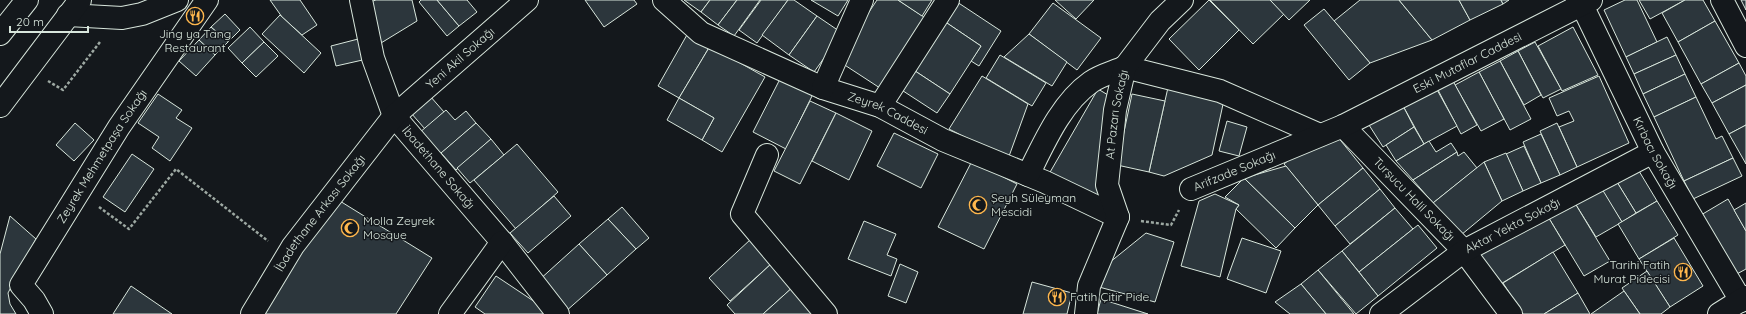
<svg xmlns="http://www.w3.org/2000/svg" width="1746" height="314" viewBox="0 0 1746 314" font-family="Quicksand,sans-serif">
  <rect width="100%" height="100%" fill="#14181c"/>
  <g fill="#2c363c" stroke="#d8e6dc">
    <path d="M270 0H300L317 25 302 35 282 17Z"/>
    <path d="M376 0H412L417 21 381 43 370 2Z"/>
    <path d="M421 0H437L459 26 447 36 419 2Z"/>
    <path d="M437 0H467L477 12 459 26Z"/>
    <path d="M585 0H634L637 4 604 27Z"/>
    <path d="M684 0H710L701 12Z"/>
    <path d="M710 0H737L718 25 701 12Z"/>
    <path d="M737 0H760L734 36 718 25Z"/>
    <path d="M761 0H788L757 43 739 30Z"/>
    <path d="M788 0H794L817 16 789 55 762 35Z"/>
    <path d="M811 0H848L838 16Z"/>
    <path d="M877 0H898L930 21 883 90 837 60Z"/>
    <path d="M898 0H932L922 16Z"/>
    <path d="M954 0 1001 31 979 66 971 61 981 46 941 19Z"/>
    <path d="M1055 0H1094L1076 19Z"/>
    <path d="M1209 0 1239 30 1199 70 1169 39Z"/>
    <path d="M1210 0H1270L1284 14 1253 44Z"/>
    <path d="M1270 0H1310L1289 20Z"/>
    <path d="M1360 0H1399L1432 40 1370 63 1334 21Z"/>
    <path d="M1399 0H1459L1470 20 1432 40Z"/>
    <path d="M1459 0H1501L1503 4 1470 20Z"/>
    <path d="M1501 0H1509L1503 4Z"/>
    <path d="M1625 0H1637L1657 42 1626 57 1604 10Z"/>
    <path d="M1639 0H1685L1650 19Z"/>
    <path d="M1685 0H1703L1715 21 1678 42 1662 13Z"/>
    <path d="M1741 0H1746V10Z"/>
    <path d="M1053 3 1101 38 1077 70 1029 34Z"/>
    <path d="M1324 9 1370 63 1349 80 1304 25Z"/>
    <path d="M225 14 240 30 228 42 211 27Z"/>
    <path d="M280 15 321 53 304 73 262 34Z"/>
    <path d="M817 16 842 33 814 72 789 55Z"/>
    <path d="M941 19 981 46 950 94 909 67Z"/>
    <path d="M1715 21 1739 63 1701 84 1678 42Z"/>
    <path d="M211 27 228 42 215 55 199 40Z"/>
    <path d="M250 27 264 42 242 63 228 48Z"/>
    <path d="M1573 27 1598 75 1562 91 1538 46Z"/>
    <path d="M688 33 710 46 679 98 658 86Z"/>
    <path d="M1029 34 1067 62 1052 86 1004 57Z"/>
    <path d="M1667 37 1676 55 1634 74 1626 57Z"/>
    <path d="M362 38 367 59 336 66 331 46Z"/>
    <path d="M199 40 215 55 196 76 179 61Z"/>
    <path d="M264 42 278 56 256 77 242 63Z"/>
    <path d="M1535 42 1561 89 1543 98 1518 51Z"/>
    <path d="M710 46 765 77 722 152 702 140 714 118 679 98Z"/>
    <path d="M1518 51 1541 95 1524 105 1500 61Z"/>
    <path d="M1000 55 1046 83 1032 106 986 78Z"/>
    <path d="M1676 55 1685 74 1643 94 1634 74Z"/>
    <path d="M1500 61 1531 119 1510 130 1479 72Z"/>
    <path d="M1739 63 1746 76V85L1712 103 1701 84Z"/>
    <path d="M909 67 950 94 937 113 897 87Z"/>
    <path d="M1479 72 1504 119 1481 131 1455 85Z"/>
    <path d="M1685 74 1696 97 1654 117 1643 94Z"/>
    <path d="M982 76 1028 104 1008 159 949 129Z"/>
    <path d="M1599 76 1629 143 1577 167 1559 127 1574 121 1569 111 1557 116 1549 98Z"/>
    <path d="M780 79 813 94 786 149 753 132Z"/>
    <path d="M1453 81 1477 125 1461 134 1438 90Z"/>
    <path d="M1169 83 1225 95 1212 155 1164 176 1149 172Z"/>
    <path d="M1746 85V125L1729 134 1712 103Z"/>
    <path d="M1435 86 1457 126 1424 144 1402 104Z"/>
    <path d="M1098 89 1108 95 1099 203 1049 174Z"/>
    <path d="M158 94 182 110 176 118 192 128 170 161 152 148 159 137 138 123Z"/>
    <path d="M1132 94 1165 101 1149 172 1117 165Z"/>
    <path d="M430 96 444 112 425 129 411 113Z"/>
    <path d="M1696 97 1716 139 1722 136 1733 158 1684 181 1654 117Z"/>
    <path d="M679 98 714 118 702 140 667 120Z"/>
    <path d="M810 101 836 113 800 184 774 171Z"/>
    <path d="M1402 104 1414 127 1383 147 1369 125Z"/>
    <path d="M446 110 455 120 466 111 476 123 438 156 419 133Z"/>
    <path d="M836 113 872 131 849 180 812 161Z"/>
    <path d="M1227 121 1247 127 1239 156 1219 151Z"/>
    <path d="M75 123 94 140 74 161 56 145Z"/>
    <path d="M476 123 491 139 456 170 441 153Z"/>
    <path d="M1557 123 1577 167 1560 175 1540 131Z"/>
    <path d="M1746 125V164L1729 134Z"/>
    <path d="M1414 127 1424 144 1396 161 1386 145Z"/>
    <path d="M894 133 938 154 921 188 877 166Z"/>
    <path d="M1541 134 1560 175 1541 183 1523 142Z"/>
    <path d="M1337 136 1363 168 1318 205 1284 164 1300 151Z"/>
    <path d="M491 139 504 155 470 183 457 168Z"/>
    <path d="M1429 141 1436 152 1451 143 1457 152 1413 180 1396 161Z"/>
    <path d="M517 144 558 192 516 229 474 180Z"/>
    <path d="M1524 146 1541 183 1523 191 1506 154Z"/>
    <path d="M1457 152 1458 156 1464 152 1477 168 1433 203 1413 180Z"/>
    <path d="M1506 153 1523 191 1502 201 1484 162Z"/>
    <path d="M132 154 154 169 125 212 103 197Z"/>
    <path d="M1733 158 1742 176 1693 199 1684 181Z"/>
    <path d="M972 161 1017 184 984 249 938 227Z"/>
    <path d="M1484 162 1502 201 1461 235 1433 203Z"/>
    <path d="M1286 166 1318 205 1295 228 1244 178Z"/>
    <path d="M1636 166 1657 201 1636 213 1615 179Z"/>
    <path d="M1363 168 1380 189 1335 226 1318 205Z"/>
    <path d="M1244 178 1295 228 1276 248 1236 209 1239 205 1225 197Z"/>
    <path d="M1617 182 1636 213 1622 222 1602 191Z"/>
    <path d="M1599 184 1622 222 1596 237 1573 200Z"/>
    <path d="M1380 189 1395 208 1350 244 1335 226Z"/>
    <path d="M1215 194 1239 205 1236 209 1220 277 1181 266 1199 201Z"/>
    <path d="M554 196 571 216 528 253 510 233Z"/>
    <path d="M335 198 432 258 396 314H262Z"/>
    <path d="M1728 199 1746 231V269L1735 275 1701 215Z"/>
    <path d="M1573 200 1610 261 1584 276 1547 215Z"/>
    <path d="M1657 201 1678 235 1639 259 1618 224Z"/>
    <path d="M1746 203V231L1734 210Z"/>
    <path d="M622 207 649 238 636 249 608 219Z"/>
    <path d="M1395 208 1413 229 1359 272 1342 251Z"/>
    <path d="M1547 215 1565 245 1499 285 1477 252Z"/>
    <path d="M10 216 36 239 8 293 10 304 16 314H0V254Z"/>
    <path d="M608 219 636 249 607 275 579 244Z"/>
    <path d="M864 221 896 234 887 255 897 259 891 276 848 259Z"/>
    <path d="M1418 225 1437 248 1378 296 1359 272Z"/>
    <path d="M1146 233 1174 242 1155 302 1099 287 1104 267Z"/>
    <path d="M1242 238 1281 251 1266 293 1227 279Z"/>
    <path d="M1674 238 1703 286 1670 307 1639 259Z"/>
    <path d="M751 239 772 263 730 301 709 278Z"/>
    <path d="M579 244 607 275 565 312 538 281Z"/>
    <path d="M1342 251 1378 296 1356 314 1318 270Z"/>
    <path d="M1553 252 1578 293 1544 314H1523L1503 283Z"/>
    <path d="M772 263 794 286 763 314H735L727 305Z"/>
    <path d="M900 264 918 272 906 303 888 296Z"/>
    <path d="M1318 270 1354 314H1326L1301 284Z"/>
    <path d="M1647 271 1670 307 1661 314H1640L1622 288Z"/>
    <path d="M496 276 547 310 545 314H485L475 307Z"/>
    <path d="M1032 282 1072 293 1067 314H1023Z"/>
    <path d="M1301 284 1326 314H1290L1275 302Z"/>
    <path d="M131 286 172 314H113Z"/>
    <path d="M794 286 820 314H763Z"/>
    <path d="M1624 291 1640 314H1591Z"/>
    <path d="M1578 293 1590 314H1544Z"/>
    <path d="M1101 299 1148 314H1097Z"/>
  </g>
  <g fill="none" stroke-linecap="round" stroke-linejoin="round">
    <defs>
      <g id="minor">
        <path id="s1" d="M361 0 373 58 394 116 502 242 558 314"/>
        <path id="s2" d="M664 0 701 33 823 88 880 106 943 140 1045 182 1118 217"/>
        <path id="s3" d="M1577 0 1582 5 1653 152 1741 301"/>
        <path d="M1722 0 1746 46"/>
        <path d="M68 15 122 18 142 14 177 0"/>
        <path d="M1125 67 1220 91 1320 135"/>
        <path d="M823 88 862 0"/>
        <path d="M880 106 948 0"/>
        <path id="s4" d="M1343 126 1464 251 1511 314"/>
        <path d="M767 155 742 214 826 314"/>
        <path d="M1028 175C1044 143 1061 103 1091 82 1101 75 1114 72 1125 67"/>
        <path id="s5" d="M1191 189 1343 126 1591 0"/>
        <path id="s6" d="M42 314 34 300 21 285 119 127 207 0"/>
        <path id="s7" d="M252 314 293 246 394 116 527 0"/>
        <path d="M450 314 502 242"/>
        <path id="s8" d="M1086 314 1089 286 1118 217 1107 185 1115 110 1125 67 1160 21 1182 0"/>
        <path id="s9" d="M1381 314 1464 251 1653 152"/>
        <path d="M1719 314 1746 297"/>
      </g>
      <g id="major">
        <path d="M0 34 27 0"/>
        <path d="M0 106 80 0"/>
      </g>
    </defs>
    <use href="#minor" stroke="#d8e6dc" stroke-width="24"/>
    <use href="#major" stroke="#d8e6dc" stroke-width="24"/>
    <g stroke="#9da8a2" stroke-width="2.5" stroke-dasharray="3 2" stroke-linecap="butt">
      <path d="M48 81 63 90 100 42"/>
      <path d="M99 207 129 229 176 169 268 241"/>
      <path d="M1141 221 1171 225 1179 210"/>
    </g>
    <use href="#minor" stroke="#14181c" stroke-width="22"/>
    <use href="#major" stroke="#14181c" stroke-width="22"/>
  </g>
  <defs>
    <symbol id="restaurant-ring" viewBox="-11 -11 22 22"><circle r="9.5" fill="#14181c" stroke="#ffb74d" stroke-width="1.5"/><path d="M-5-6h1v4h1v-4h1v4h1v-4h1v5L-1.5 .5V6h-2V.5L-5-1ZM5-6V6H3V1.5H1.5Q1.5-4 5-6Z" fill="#ffb74d"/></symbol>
    <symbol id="mosque-ring" viewBox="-11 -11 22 22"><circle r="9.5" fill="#14181c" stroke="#ffb74d" stroke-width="1.5"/><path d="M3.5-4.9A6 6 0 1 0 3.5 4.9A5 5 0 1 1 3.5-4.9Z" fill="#ffb74d"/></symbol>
  </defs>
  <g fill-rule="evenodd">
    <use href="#restaurant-ring" x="185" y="6" width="20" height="20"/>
    <use href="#mosque-ring" x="968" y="195" width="20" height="20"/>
    <use href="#mosque-ring" x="340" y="218" width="20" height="20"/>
    <use href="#restaurant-ring" x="1673" y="262" width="20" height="20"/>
    <use href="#restaurant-ring" x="1047" y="287" width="20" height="20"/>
  </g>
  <g text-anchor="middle" stroke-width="3" stroke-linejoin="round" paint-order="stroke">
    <g font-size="12" fill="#d8e6dc" stroke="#14181c" text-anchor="start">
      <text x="195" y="38" text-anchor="middle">Jing ya Tang<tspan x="195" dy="14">Restaurant</tspan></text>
      <text x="991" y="202">Şeyh Süleyman<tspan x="991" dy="14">Mescidi</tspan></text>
      <text x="363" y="225">Molla Zeyrek<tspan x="363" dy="14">Mosque</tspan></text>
      <text x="1670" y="269" text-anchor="end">Tarihi Fatih<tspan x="1670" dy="14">Murat Pidecisi</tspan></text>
      <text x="1070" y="301">Fatih Çitir Pide</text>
    </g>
    <g font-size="12" fill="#d8e6dc" stroke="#14181c">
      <text dy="4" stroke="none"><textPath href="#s7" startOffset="332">Yeni Akil Sokağı</textPath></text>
      <text dy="4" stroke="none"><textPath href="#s5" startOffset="304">Eski Mutaflar Caddesi</textPath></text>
      <text dy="4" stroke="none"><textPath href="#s2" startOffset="253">Zeyrek Caddesi</textPath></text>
      <text dy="4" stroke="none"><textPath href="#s8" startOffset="208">At Pazarı Sokağı</textPath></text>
      <text dy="4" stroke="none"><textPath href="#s3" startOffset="172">Kırbacı Sokağı</textPath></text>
      <text dy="4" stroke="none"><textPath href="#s6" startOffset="188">Zeyrek Mehmetpaşa Sokağı</textPath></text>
      <text dy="4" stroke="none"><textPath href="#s1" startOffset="189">İbadethane Sokağı</textPath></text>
      <text dy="4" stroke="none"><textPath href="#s5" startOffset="47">Arifzade Sokağı</textPath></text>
      <text dy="4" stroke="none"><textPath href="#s4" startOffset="102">Turşucu Halil Sokağı</textPath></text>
      <text dy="4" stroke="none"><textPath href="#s7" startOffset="122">İbadethane Arkası Sokağı</textPath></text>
      <text dy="4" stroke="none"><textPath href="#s9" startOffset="159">Aktar Yekta Sokağı</textPath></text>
    </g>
  </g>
  <path d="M10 26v6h78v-6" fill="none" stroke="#d8e6dc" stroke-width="2"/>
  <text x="16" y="26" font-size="12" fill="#d8e6dc" stroke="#14181c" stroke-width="3" paint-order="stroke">20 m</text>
</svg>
